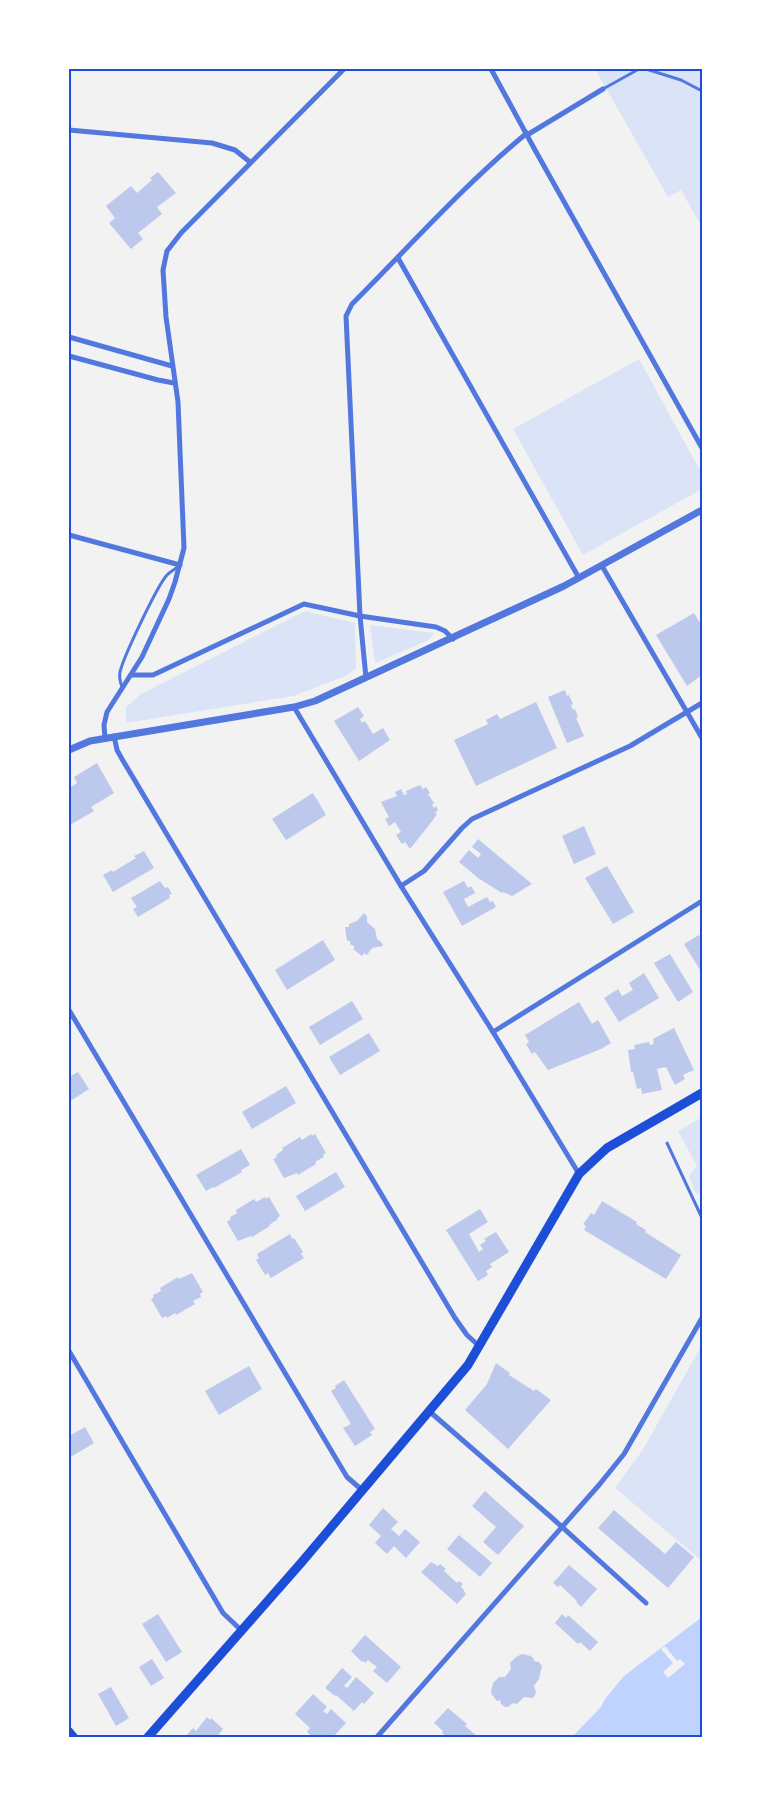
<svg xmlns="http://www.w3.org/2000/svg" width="771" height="1806" viewBox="0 0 771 1806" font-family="'Asap Condensed',sans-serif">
  <rect width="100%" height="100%" fill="#f2f2f2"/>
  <g fill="#dbe4f7">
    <path d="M595 69H702V227L681 190 668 197Z"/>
    <path d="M639 359 702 474V489L583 555 513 429Z"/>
    <path d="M305 611 355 623 356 668 346 676 293 696 126 723V707L141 694Z"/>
    <path d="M370 625 434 633 427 641 375 663Z"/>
    <path d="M702 1117V1191L696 1194 690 1179V1174L697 1166 678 1131Z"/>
    <path d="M702 1345V1561L615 1488 642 1451Z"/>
  </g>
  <path fill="#bfd3fe" d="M702 1617V1737H572L601 1707 605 1699 624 1676Z"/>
  <path fill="#f2f2f2" d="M665 1646 677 1661 680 1659 685 1664 668 1678 663 1672 673 1663 661 1649Z"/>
  <g fill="#bdc9ec">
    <path d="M158 172 176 193 157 207 162 214 138 233 143 239 131 249 109 223 115 218 106 206 131 186 137 193 152 180 150 178Z"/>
    <path d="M694 613 702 626V675L687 686 656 635Z"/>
    <path d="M565 690 567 696 569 695 573 704 571 705 573 710 575 709 578 717 576 718 584 736 567 743 548 697Z"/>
    <path d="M536 702 557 748 476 786 454 740 488 724 486 720 497 714 500 719Z"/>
    <path d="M358 707 364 716 360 719 362 723 365 721 373 734 383 728 390 740 359 761 334 721Z"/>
    <path d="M97 763 114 793 91 807 94 811 70 825 69 788 77 783 74 777Z"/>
    <path d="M420 785 423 789 426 787 430 793 428 794 434 803 432 805 434 808 436 806 438 810 435 813 437 814 433 820 410 849 405 842 402 844 396 835 401 832 395 822 389 826 385 819 389 817 381 802 397 796 395 792 401 789 404 795 407 794 406 791Z"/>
    <path d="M313 793 326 815 286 840 272 819Z"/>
    <path d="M584 826 596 854 574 864 562 836Z"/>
    <path d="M478 839 532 884 512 896 503 892 502 893 478 878 459 862 469 850 478 858 481 854 472 847Z"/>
    <path d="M144 851 154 868 113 892 103 875 112 870 113 872 136 858 134 856Z"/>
    <path d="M607 866 634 912 613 924 585 878Z"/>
    <path d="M160 881 165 888 168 887 172 894 169 895 170 898 138 917 133 909 137 907 131 898Z"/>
    <path d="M464 881 468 888 471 886 475 893 464 899 468 907 487 897 490 902 493 901 496 907 462 926 443 892Z"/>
    <path d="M364 913 367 916V922L375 929 377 939 382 943 383 946 372 948 367 955 364 953 362 956 353 949 355 947 350 944V941H347L345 927H349V924L357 921Z"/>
    <path d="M699 935 702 940 700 941 702 945V973L684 944Z"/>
    <path d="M323 940 335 960 287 990 275 970Z"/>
    <path d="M670 954 693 992 678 1002 654 963Z"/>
    <path d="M644 973 659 998 619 1022 604 998 618 989 622 996 633 990 629 983Z"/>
    <path d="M352 1001 363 1019 320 1045 309 1027Z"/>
    <path d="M579 1002 592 1024 598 1020 611 1043 601 1049 548 1070 535 1052 532 1054 526 1044 529 1042 525 1035Z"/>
    <path d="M674 1028 694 1070 683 1075 685 1079 675 1085 666 1067 657 1069 662 1090 642 1094 641 1088 637 1089 633 1072H631L628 1050 635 1049 634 1045 649 1042 650 1045 654 1044 653 1039Z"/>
    <path d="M369 1033 380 1051 340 1075 329 1057Z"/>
    <path d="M78 1072 89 1089 69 1102V1077Z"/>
    <path d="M286 1086 296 1103 252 1129 242 1112Z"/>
    <path d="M311 1134 312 1136 315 1134 326 1153 323 1155 324 1157 315 1162 316 1164 298 1175 297 1173 284 1178 273 1159 277 1157 276 1155 283 1150 282 1148 300 1137 302 1140Z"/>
    <path d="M241 1149 250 1165 241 1170 242 1172 214 1188 213 1187 206 1191 196 1175Z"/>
    <path d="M336 1172 345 1187 305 1211 296 1196Z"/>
    <path d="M265 1197 266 1199 269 1197 280 1216 277 1218 278 1219 269 1225 270 1226 252 1237 251 1236 238 1241 227 1222 231 1219 230 1217 237 1213 236 1210 254 1199 256 1202Z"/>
    <path d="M602 1201 637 1222 636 1224 646 1230 645 1232 681 1255 666 1279 584 1230 586 1226 583 1224 587 1219 591 1213 594 1215Z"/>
    <path d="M480 1209 488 1222 469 1234 479 1252 483 1249 480 1245 486 1241 484 1239 496 1232 509 1252 490 1264 492 1267 486 1271 488 1275 478 1281 446 1230Z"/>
    <path d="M290 1234 292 1239 294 1238 303 1252 301 1254 304 1258 271 1278 268 1273 265 1275 256 1260 259 1258 257 1254Z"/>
    <path d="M192 1273 203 1292 200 1294 201 1297 193 1301 195 1304 176 1315 175 1313 167 1318 166 1316 162 1318 151 1299 154 1297 153 1295 161 1291 160 1288 178 1277 179 1279Z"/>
    <path d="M496 1363 510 1373 509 1375 534 1391 536 1389 551 1400 508 1449 465 1410 487 1384Z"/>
    <path d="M249 1366 262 1389 219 1415 205 1391Z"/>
    <path d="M344 1380 375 1429 370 1432 372 1435 355 1446 343 1428 351 1424 331 1391 336 1388 335 1386Z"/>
    <path d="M85 1427 94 1443 69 1458V1436Z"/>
    <path d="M485 1491 524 1526 498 1555 483 1542 496 1527 472 1506Z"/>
    <path d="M383 1508 398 1522 391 1529 399 1536 405 1529 420 1542 406 1558 394 1546 387 1554 375 1543 381 1536 369 1525Z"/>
    <path d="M614 1510 665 1554 676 1542 694 1557 668 1588 598 1528Z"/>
    <path d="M459 1535 492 1563 480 1577 447 1549Z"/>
    <path d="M431 1562 438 1566 440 1564 446 1569 444 1571 457 1583 459 1581 463 1584 461 1586 466 1594 457 1604 421 1572Z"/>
    <path d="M569 1565 597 1589 581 1607 576 1602 577 1601 560 1585 558 1587 553 1583Z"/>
    <path d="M158 1614 182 1652 166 1662 142 1624Z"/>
    <path d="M562 1614 566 1618 568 1615 598 1642 590 1651 580 1642 578 1644 555 1623Z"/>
    <path d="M365 1635 401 1667 387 1683 373 1671 377 1667 368 1660 365 1663 363 1661 362 1662 351 1651Z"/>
    <path d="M522 1654 531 1656 534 1659V1661L539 1662 542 1666 539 1679 534 1686 536 1693 533 1698 524 1697 517 1704 513 1703 508 1707H505L501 1704 500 1700 497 1701 492 1695 491 1691 493 1683 499 1677H505L511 1669 510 1663 516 1657Z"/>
    <path d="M152 1659 164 1678 151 1686 139 1667Z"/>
    <path d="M342 1668 352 1677 344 1686 347 1688 356 1677 374 1693 364 1704 362 1702 354 1711 336 1695 335 1696 325 1688Z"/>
    <path d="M111 1687 129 1718 116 1726 98 1694Z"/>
    <path d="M313 1694 327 1707 323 1711 327 1714 331 1709 346 1723 333 1737H313L307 1732 310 1728 295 1714Z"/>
    <path d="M448 1708 467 1724 465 1726 478 1737H447L442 1733 443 1731 434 1723Z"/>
    <path d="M207 1717 210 1720 211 1718 223 1729 217 1737H185L193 1728 196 1731Z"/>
  </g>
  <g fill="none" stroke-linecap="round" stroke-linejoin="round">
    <g stroke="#5277de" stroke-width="3">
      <path d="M646 69 681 80 702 91"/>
      <path d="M603 89 639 69"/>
      <path d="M122 687C120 682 119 678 120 672 123 658 157 586 167 575 170 572 175 569 179 566"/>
      <path d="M667 1143 702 1218"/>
    </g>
    <g stroke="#5277de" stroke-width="5">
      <path d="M491 69 535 150 702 448"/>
      <path d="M69 130 212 143 235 150 250 162"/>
      <path d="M527 135 603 89"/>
      <path d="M398 258 579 578"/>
      <path d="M69 337 172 366"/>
      <path d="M69 356 158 380 174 383"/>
      <path d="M69 535 180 565"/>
      <path d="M602 566 702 738"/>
      <path d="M132 675H153L304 604 360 616 436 627 445 631 453 639"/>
      <path d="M366 678 360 616 346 316 352 304C410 246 464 185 527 133"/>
      <path d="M294 707 401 886 493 1032 579 1174"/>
      <path d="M114 736 117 750 122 759 455 1318 467 1335 479 1346"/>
      <path d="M105 738 104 725 107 712 142 657 169 599 175 582 184 548 178 402 166 317 163 270 167 251 181 233 344 69"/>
      <path d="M401 886 424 871 462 828 472 819 630 746 702 703"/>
      <path d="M69 1010 347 1477 362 1490"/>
      <path d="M493 1032 702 901"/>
      <path d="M69 1351 223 1613 242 1631"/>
      <path d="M429 1411 551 1517 646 1603"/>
      <path d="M377 1737 599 1485 624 1454 702 1318"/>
    </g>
    <path stroke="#5277de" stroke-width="7" d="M69 750 90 741 294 707 315 701 564 586 702 510"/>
    <path stroke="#1d4ed8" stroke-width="8" d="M69 1731 74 1737"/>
    <path stroke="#1d4ed8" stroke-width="9" d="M148 1737 301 1563 468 1365 579 1174 607 1148 702 1093"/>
  </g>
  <rect width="771" height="1806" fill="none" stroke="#ffffff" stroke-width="140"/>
  <rect x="70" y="70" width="631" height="1666" fill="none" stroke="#1d4ed8" stroke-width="2"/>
</svg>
